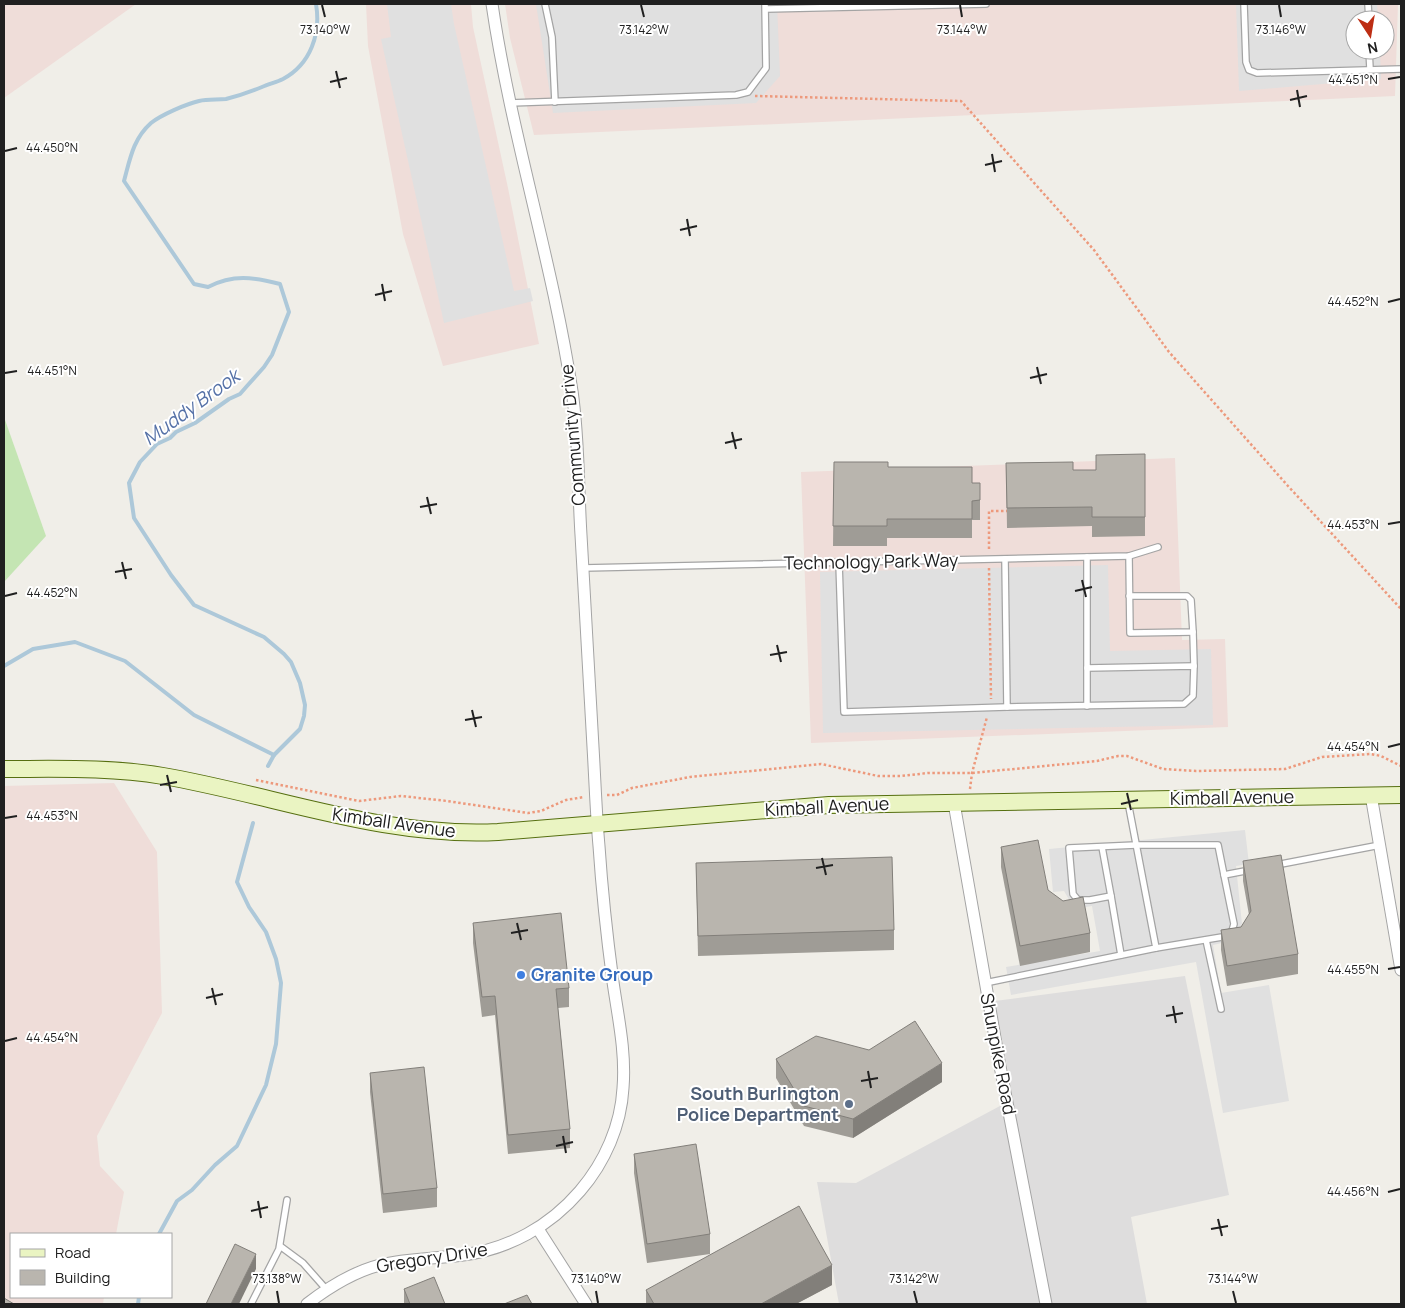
<svg xmlns="http://www.w3.org/2000/svg" width="1405" height="1308" viewBox="0 0 1405 1308" font-family="Manrope,sans-serif">
  <rect width="100%" height="100%" fill="#f0eee8"/>
  <path fill="#dedddd" d="M1185 976 1229 1195 1131 1217 1147 1304H839L817 1182 856 1183 1013 1099 995 1001Z"/>
  <g fill="#efddd9" fill-rule="evenodd">
    <path d="M4 4H136L4 98Z"/>
    <path d="M366 4H471L473 27 508 188 539 344 443 366 403 234 368 46Z"/>
    <path d="M505 4H1398L1395 96 534 135 510 38ZM1355 20H1385V50H1355Z"/>
    <path d="M1175 458 1182 640 1225 639 1228 727 811 743 801 472Z"/>
    <path d="M114 783 157 852 162 1013 97 1136 100 1166 124 1192 116 1234H11V1297H104L103 1304H4V786Z"/>
  </g>
  <path fill="#c4e5b3" d="M4 417 46 536 4 582Z"/>
  <g fill="#e0e0e0">
    <path d="M387 4H451L454 24 514 291 530 288 533 301 444 323 381 39 391 37Z"/>
    <path d="M536 4H777L780 76 756 103 553 113Z"/>
    <path d="M1236 4H1377L1378 20H1355V50H1380L1381 79 1239 91Z"/>
    <path d="M1108 565 1110 651 1211 649 1213 725 823 733 820 572Z"/>
    <path d="M1245 830 1249 864 1236 866 1242 924 1235 935 1226 942 1213 945 1221 993 1269 985 1289 1101 1223 1113 1196 962 1011 995 1006 967 1100 951 1092 906 1080 908 1071 903 1064 891 1053 892 1049 849Z"/>
  </g>
  <g fill="none" stroke-linecap="round" stroke-linejoin="round">
    <g stroke="#adc8d9" stroke-width="4">
      <path d="M4 666 33 649 75 642 125 661 194 715 274 755"/>
      <path d="M268 766 274 755 300 729 304 716 305 705 300 683 291 662 284 654 264 637 194 605 171 575 134 518 129 483 140 462 157 444 170 438 176 432 195 423 229 399 240 394 247 386 264 367 272 355 289 312 280 284C253 277 233 274 208 287L194 284 124 181C130 159 133 139 151 123 161 115 186 104 199 101 208 99 217 100 226 99 238 96 250 92 262 87 269 84 277 82 283 79 311 64 321 33 316 4"/>
      <path d="M159 1234 177 1201 192 1190 215 1165 237 1146 266 1085 276 1044 281 983 276 959 266 932 249 907 237 882 253 823"/>
      <path d="M138 1304 139 1297"/>
    </g>
    <defs>
      <g id="service">
        <path d="M545 4 552 37 555 102"/>
        <path d="M1244 4 1246 62 1249 70 1257 73 1401 69"/>
        <path d="M1368 4 1369 20"/>
        <path d="M766 9 986 4"/>
        <path d="M1369 50 1370 69"/>
        <path d="M510 103 736 95 748 92 766 68 765 4"/>
        <path d="M1005 559 1007 707 1184 704 1193 696 1194 666 1087 668V557"/>
        <path d="M839 563 844 712 1007 707"/>
        <path d="M583 568 1129 556 1158 547"/>
        <path d="M1129 596H1187L1191 600 1193 632 1130 633 1129 556"/>
        <path d="M1193 632 1194 666"/>
        <path d="M1087 706V668"/>
        <path d="M1102 847 1111 896"/>
        <path d="M1276 865 1380 845"/>
        <path d="M1206 940 1221 1009"/>
        <path d="M1156 948 1222 937 1232 931 1234 924 1224 875"/>
        <path d="M1121 955 1111 896 1090 900H1078L1073 894 1069 848 1136 845H1218L1224 875 1250 870"/>
        <path d="M985 983 1156 948 1128 802"/>
        <path d="M280 1246 303 1263 326 1289"/>
        <path d="M251 1304 279 1249 287 1200"/>
      </g>
      <g id="minor">
        <path d="M1371 795 1401 970"/>
        <path d="M954 803 1000 1066 1046 1304"/>
        <path d="M538 1229 586 1304"/>
        <path d="M307 1304C329 1287 353 1272 380 1265 408 1258 435 1259 463 1255 509 1249 550 1226 580 1191 605 1162 621 1125 623 1088 626 1052 618 1017 613 982 607 937 602 891 599 846 596 813 595 780 593 747 589 676 585 606 581 535 578 487 579 438 572 391 552 260 511 134 492 4"/>
      </g>
      <path id="secondary" d="M4 769C57 769 110 767 163 776 274 795 383 838 498 832L829 805 1401 795"/>
    </defs>
    <use href="#service" stroke="#a4a4a4" stroke-width="8"/>
    <use href="#minor" stroke="#a4a4a4" stroke-width="13"/>
    <use href="#secondary" stroke="#566f10" stroke-width="18"/>
    <g stroke="#ed997c" stroke-width="2.5" stroke-dasharray="2.5 2.5" stroke-linecap="butt">
      <path d="M755 96 961 101 1094 250 1169 352 1288 486 1401 609"/>
      <path d="M989 549V511H1007"/>
      <path d="M989 568 991 699"/>
      <path d="M256 780 359 801 401 796 447 801 528 813 541 811 566 800 584 797"/>
      <path d="M970 789 972 773 987 717"/>
      <path d="M607 795H617L632 788 690 777 821 764 878 776H901L928 773H972L1097 761 1118 756H1127L1163 769 1196 771 1285 769 1322 757 1371 754 1381 756 1401 766"/>
    </g>
    <use href="#service" stroke="#fff" stroke-width="5.5"/>
    <use href="#minor" stroke="#fff" stroke-width="11"/>
    <use href="#secondary" stroke="#eaf4c2" stroke-width="16"/>
  </g>
  <g fill="#9f9c96">
    <path d="M1145 454V536L1092 537V526L1007 528 1006 463 1073 470H1096Z"/>
    <path d="M834 462 888 467 972 483H980V520H972V538H887V546H833Z"/>
    <path d="M1001 847 1048 890 1090 933V952L1020 966 1001 867Z"/>
    <path d="M1243 861 1298 954V974L1227 986 1221 950V930L1241 927 1249 915 1243 881Z"/>
    <path d="M696 863 894 930V950L698 956Z"/>
    <path d="M473 923 569 988V1007L558 1008 570 1129V1148L508 1154 495 1015 482 1017 473 943Z"/>
    <path d="M776 1059 942 1082 853 1138 804 1126 776 1078Z"/>
    <path d="M370 1073 437 1188V1207L383 1213 370 1092Z"/>
    <path d="M634 1154 710 1234V1254L647 1263 634 1173Z"/>
    <path d="M832 1285 796 1304H646V1290Z"/>
    <path d="M404 1289 445 1304H404Z"/>
  </g>
  <g fill="#827f7a">
    <path d="M942 1063V1082L853 1138V1119Z"/>
    <path d="M256 1254V1269L239 1304H231Z"/>
    <path d="M832 1265V1285L796 1304H761Z"/>
  </g>
  <g fill="#b9b5ae" stroke="#827f7a">
    <path d="M1145 454V517H1092V507L1007 508 1006 463 1073 462V470H1096V455Z"/>
    <path d="M834 462H888V467H972V483H980V500L972 501V519H887V526H833Z"/>
    <path d="M1038 840 1048 890 1063 901 1083 897 1090 933 1020 946 1001 847Z"/>
    <path d="M1281 855 1298 954 1227 966 1221 930 1241 927 1251 911 1243 861Z"/>
    <path d="M892 857 894 930 698 936 696 863Z"/>
    <path d="M561 913 569 988 556 989 570 1129 508 1135 495 996 482 997 473 923Z"/>
    <path d="M915 1021 942 1063 853 1119 804 1106 776 1059 816 1036 869 1050Z"/>
    <path d="M424 1067 437 1188 383 1194 370 1073Z"/>
    <path d="M696 1144 710 1234 647 1244 634 1154Z"/>
    <path d="M799 1206 832 1265 761 1304H654L646 1290Z"/>
    <path d="M235 1244 256 1254 231 1304H206Z"/>
    <path d="M434 1277 445 1304H410L404 1289Z"/>
    <path d="M527 1295 532 1304H504Z"/>
    <path d="M4 1298 14 1304H4Z"/>
  </g>
  <path fill="none" stroke="#202020" stroke-width="2" d="M322 5 325 17M641 5 644 17M960 5 962 17M1279 5 1281 17M336 71 340 88M1388 79 1400 77M330 82 347 78M1297 90 1300 107M1290 100 1307 96M5 151 17 148M992 154 995 172M985 165 1002 161M687 219 690 236M680 230 697 226M382 284 385 301M375 295 392 291M1388 302 1400 299M1037 367 1041 384M5 373 17 371M1030 378 1047 374M732 432 736 449M725 443 742 439M427 497 431 514M420 507 437 504M1388 524 1400 522M122 562 126 579M115 572 132 569M1082 580 1086 597M1075 591 1092 587M5 596 17 593M777 645 781 662M770 655 787 652M472 710 476 727M465 720 482 717M1388 747 1400 744M167 775 171 792M160 785 177 782M1127 793 1131 810M1121 804 1138 800M5 818 17 816M822 858 826 875M816 868 833 865M517 923 521 940M511 933 528 930M1388 969 1400 967M212 988 216 1005M206 998 223 994M1173 1006 1176 1023M1166 1016 1183 1013M5 1041 17 1038M868 1071 871 1088M861 1081 878 1078M563 1136 566 1153M556 1146 573 1142M1388 1192 1400 1189M258 1201 261 1218M251 1211 268 1207M1218 1219 1222 1236M1211 1229 1228 1226M277 1291 279 1303M596 1291 598 1303M914 1291 917 1303M1233 1291 1236 1303"/>
  <circle fill="#3f7fe0" stroke="#fff" stroke-width="2" cx="521" cy="975" r="5"/>
  <circle fill="#5c6f8a" stroke="#fff" stroke-width="2" cx="849" cy="1104" r="5"/>
  <g text-anchor="middle" stroke-width="4" stroke-linejoin="round" paint-order="stroke">
    <g font-size="18" fill="#202020" stroke="#fff">
      <text transform="translate(573 435) rotate(-95)" y="6">Community Drive</text>
      <text transform="translate(871 562) rotate(-1)" y="6">Technology Park Way</text>
      <text transform="translate(1232 798) rotate(-1)" y="6">Kimball Avenue</text>
      <text transform="translate(827 807) rotate(-3)" y="6">Kimball Avenue</text>
      <text transform="translate(394 823) rotate(8)" y="6">Kimball Avenue</text>
      <text transform="translate(998 1054) rotate(79)" y="6">Shunpike Road</text>
      <text transform="translate(432 1258) rotate(-9)" y="6">Gregory Drive</text>
    </g>
    <g font-size="18" font-weight="bold" fill="#366cbe" stroke="#fff" text-anchor="start">
      <text x="531" y="981">Granite Group</text>
    </g>
    <g font-size="18" font-weight="bold" fill="#4e5e75" stroke="#fff" text-anchor="end">
      <text x="839" y="1100">South Burlington<tspan x="839" dy="21">Police Department</tspan></text>
    </g>
    <g font-size="19" font-style="italic" fill="#5571a7" stroke="#fff">
      <text transform="translate(191 407) rotate(-36)" y="7">Muddy Brook</text>
    </g>
  </g>
  <g font-size="12" text-anchor="middle" fill="#202020" stroke="#fff" stroke-width="4" stroke-linejoin="round" paint-order="stroke">
    <text x="325" y="34">73.140°W</text>
    <text x="644" y="34">73.142°W</text>
    <text x="962" y="34">73.144°W</text>
    <text x="1281" y="34">73.146°W</text>
    <text x="1353" y="84">44.451°N</text>
    <text x="52" y="152">44.450°N</text>
    <text x="1353" y="306">44.452°N</text>
    <text x="52" y="375">44.451°N</text>
    <text x="1353" y="529">44.453°N</text>
    <text x="52" y="597">44.452°N</text>
    <text x="1353" y="751">44.454°N</text>
    <text x="52" y="820">44.453°N</text>
    <text x="1353" y="974">44.455°N</text>
    <text x="52" y="1042">44.454°N</text>
    <text x="1353" y="1196">44.456°N</text>
    <text x="277" y="1283">73.138°W</text>
    <text x="596" y="1283">73.140°W</text>
    <text x="914" y="1283">73.142°W</text>
    <text x="1233" y="1283">73.144°W</text>
  </g>
  <rect width="1405" height="1308" fill="none" stroke="#202020" stroke-width="10"/>
  <rect x="10" y="1233" width="162" height="65" fill="#ffffff" stroke="#a6a6a6"/>
  <rect x="20" y="1249" width="25" height="8" fill="#eaf4c2" stroke="#a6a6a6"/>
  <text x="55" y="1258" font-size="15" fill="#202020">Road</text>
  <rect x="20" y="1270" width="25" height="15" fill="#b9b5ae" stroke="#a6a6a6"/>
  <text x="55" y="1283" font-size="15" fill="#202020">Building</text>
  <g transform="translate(1370 35) rotate(168)"><circle r="24" fill="#ffffff" stroke="#a6a6a6"/>
  <path d="M0-4L9 19L0 12L-9 19Z" fill="#bd2e14"/>
  <text y="-8" font-size="14" font-weight="bold" text-anchor="middle" fill="#202020">N</text>
  </g>
</svg>
